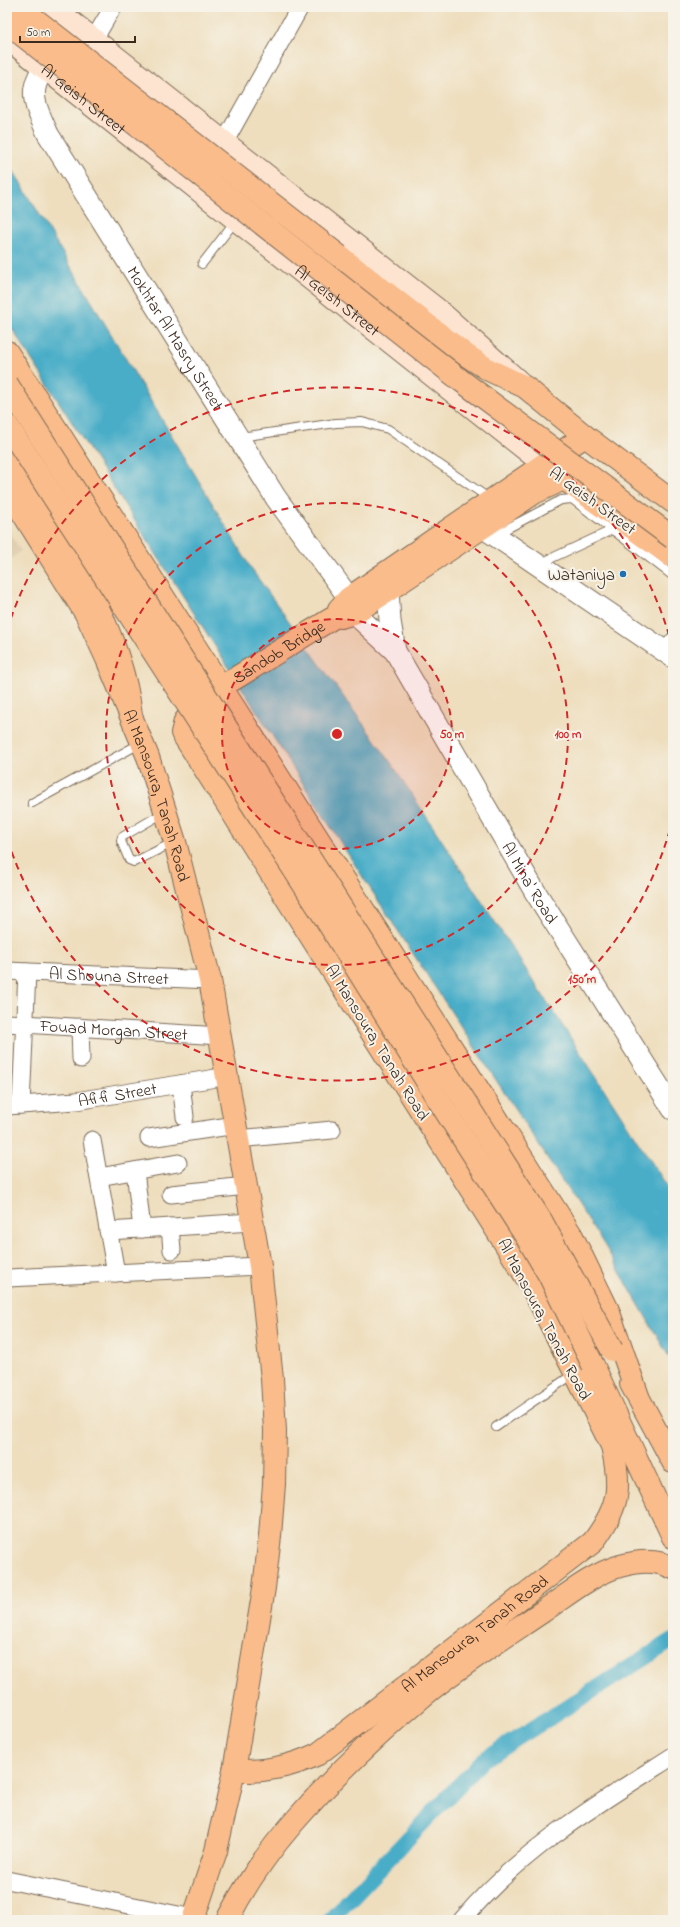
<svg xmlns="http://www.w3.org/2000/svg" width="680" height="1927" viewBox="0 0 680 1927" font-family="'Indie Flower',sans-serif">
  <rect width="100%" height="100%" fill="#f7f3e8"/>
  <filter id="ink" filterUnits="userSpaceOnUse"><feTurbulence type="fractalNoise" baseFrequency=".025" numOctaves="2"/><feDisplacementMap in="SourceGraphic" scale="8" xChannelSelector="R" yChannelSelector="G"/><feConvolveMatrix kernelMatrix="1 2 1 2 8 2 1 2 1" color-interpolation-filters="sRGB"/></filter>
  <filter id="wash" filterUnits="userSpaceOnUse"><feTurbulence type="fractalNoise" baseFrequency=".012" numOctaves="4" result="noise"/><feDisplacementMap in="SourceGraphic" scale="16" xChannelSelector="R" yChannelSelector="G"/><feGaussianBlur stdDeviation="0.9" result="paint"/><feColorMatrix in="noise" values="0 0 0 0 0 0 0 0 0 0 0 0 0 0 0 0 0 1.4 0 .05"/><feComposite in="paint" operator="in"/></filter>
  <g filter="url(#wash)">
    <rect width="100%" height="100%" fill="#eedebe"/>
    <path fill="#e0ceb1" d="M7 528 21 551 7 562Z"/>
    <path fill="#48adc8" stroke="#426c73" d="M7 160 252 570 392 764 673 1195V1364L605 1246 364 879 7 321Z"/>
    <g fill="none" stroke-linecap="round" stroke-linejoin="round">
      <path stroke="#48adc8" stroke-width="16" d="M330 1920 483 1760 673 1640"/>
    </g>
  </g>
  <g filter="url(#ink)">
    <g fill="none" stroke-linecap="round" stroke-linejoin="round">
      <defs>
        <g id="service">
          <path d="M202 264 236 220"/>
          <path d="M240 437 336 423 362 422 388 429 490 499"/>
          <path d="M497 534 561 500 572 499 673 576"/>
          <path d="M539 564 612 530"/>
          <path d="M662 649 673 635"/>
          <path d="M32 803 141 743"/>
          <path d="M165 812 122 837 121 841 129 860 134 862 174 842"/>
          <path d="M496 1427 575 1373"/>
        </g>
        <g id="minor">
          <path d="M93 41 113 7"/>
          <path d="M225 141 300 7"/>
          <path id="s1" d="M7 971 210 980"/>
          <path id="s2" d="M7 1023 221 1036"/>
          <path d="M80 1027 81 1059"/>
          <path d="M181 1084 185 1117"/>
          <path d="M21 1105 27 972"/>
          <path id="s3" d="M7 1106 76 1101 228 1076"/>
          <path d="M149 1138 236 1125"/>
          <path d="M238 1139 332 1130"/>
          <path d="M92 1140 116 1273"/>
          <path d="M135 1171 142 1229"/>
          <path d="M99 1177 178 1163"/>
          <path d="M171 1194 246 1186"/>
          <path d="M170 1227 172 1250"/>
          <path d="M108 1231 252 1222"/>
          <path d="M8 1278 260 1266"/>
          <path d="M7 1880 193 1918"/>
          <path d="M462 1920C522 1849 596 1805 673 1756"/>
        </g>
        <g id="tertiary">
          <path id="s4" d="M53 54C27 89 31 97 48 134L276 498 349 598"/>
          <path d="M484 528 673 657"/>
          <path d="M388 590 390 621 395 651"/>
          <path id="s5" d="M354 613 395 651 534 890 673 1109"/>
        </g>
        <g id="secondary">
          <path d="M52 7 439 311 518 381"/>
          <path id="s6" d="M7 38 558 475"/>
        </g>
        <g id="primary">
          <path d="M339 256 466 355 489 370 525 387 585 436 673 502"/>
          <path d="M7 405 32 444"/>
          <path id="s7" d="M7 488 86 614 107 659 148 757 175 842 210 980 260 1266 272 1379 275 1431 274 1484 270 1536 264 1588 234 1771 216 1851 193 1920"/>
          <path d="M336 616 341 617 354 613 534 493 564 479 673 557"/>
          <path d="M336 616 339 609 349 598 585 436"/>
          <path id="s8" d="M234 1771C265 1772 290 1767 318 1754L593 1542C619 1507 622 1489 612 1446L530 1283 182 733 185 721 195 709 221 687 336 616"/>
          <path d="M227 1920C245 1885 267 1853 293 1823 333 1777 377 1735 423 1696 461 1665 502 1639 542 1612 566 1596 592 1574 620 1566 637 1561 657 1559 673 1568"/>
        </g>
        <g id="trunk">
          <path d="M7 352 572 1236 608 1310 638 1396"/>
          <path d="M7 459 88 587C109 628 126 670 131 715"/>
          <path d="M593 1365 673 1537"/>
          <path d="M631 1384 673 1462"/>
        </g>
      </defs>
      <use href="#service" stroke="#7a6956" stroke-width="10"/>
      <use href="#minor" stroke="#7a6956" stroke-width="19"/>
      <use href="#tertiary" stroke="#7a6956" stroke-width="23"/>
      <use href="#secondary" stroke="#7a6956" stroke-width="24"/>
      <use href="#primary" stroke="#7a6956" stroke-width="24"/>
      <use href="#trunk" stroke="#7a6956" stroke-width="24"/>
      <use href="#service" stroke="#fff" stroke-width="8"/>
      <use href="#minor" stroke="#fff" stroke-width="17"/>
      <use href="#tertiary" stroke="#fff" stroke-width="21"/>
      <use href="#secondary" stroke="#fde4d1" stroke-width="22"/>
      <use href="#primary" stroke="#fabc8b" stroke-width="22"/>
      <use href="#trunk" stroke="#fabc8b" stroke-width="22"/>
      <defs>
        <g id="primary-bridge">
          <path d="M19 7 339 256"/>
          <path d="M7 23 459 379 673 538"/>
        </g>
        <g id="trunk-bridge">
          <path d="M7 384 542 1222 612 1350"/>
          <path d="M7 425 322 913 446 1112 529 1241 549 1275 593 1365"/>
        </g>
      </defs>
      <use href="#primary-bridge" stroke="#7a6956" stroke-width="24" stroke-linecap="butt"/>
      <use href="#trunk-bridge" stroke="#7a6956" stroke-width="24" stroke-linecap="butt"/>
      <use href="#primary-bridge" stroke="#fabc8b" stroke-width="22"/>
      <use href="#trunk-bridge" stroke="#fabc8b" stroke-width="22"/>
    </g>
  </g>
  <circle cx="337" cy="734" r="115" fill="#d62828" fill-opacity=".12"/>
  <g fill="none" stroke="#d62828" stroke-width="2" stroke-dasharray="7 5">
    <circle cx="337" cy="734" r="115"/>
    <circle cx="337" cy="734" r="231"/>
    <path d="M673 818A346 346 0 0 1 7 838M7 630A346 346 0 0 1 673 650"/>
  </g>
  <circle fill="#1f6fb2" stroke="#f7f3e8" stroke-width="1.5" cx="623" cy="574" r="4"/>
  <g text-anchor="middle" stroke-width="4" stroke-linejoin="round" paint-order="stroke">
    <g font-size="17" fill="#3b2a1e" stroke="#f7f3e8">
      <text dy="6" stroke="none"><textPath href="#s6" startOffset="98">Al Geish Street</textPath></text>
      <text dy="6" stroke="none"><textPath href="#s6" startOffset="422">Al Geish Street</textPath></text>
      <text dy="6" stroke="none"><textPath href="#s4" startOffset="328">Mokhtar Al Masry Street</textPath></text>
      <text transform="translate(593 500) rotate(36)" y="6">Al Geish Street</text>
      <text dy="6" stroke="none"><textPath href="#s8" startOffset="1499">Sandob Bridge</textPath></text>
      <text dy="6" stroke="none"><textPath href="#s7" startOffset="344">Al Mansoura, Tanah Road</textPath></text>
      <text dy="6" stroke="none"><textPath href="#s5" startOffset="324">Al Mina' Road</textPath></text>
      <text dy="6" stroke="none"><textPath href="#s1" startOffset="102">Al Shouna Street</textPath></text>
      <text dy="6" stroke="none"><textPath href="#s2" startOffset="107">Fouad Morgan Street</textPath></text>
      <text transform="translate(378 1042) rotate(58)" y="6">Al Mansoura, Tanah Road</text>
      <text dy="6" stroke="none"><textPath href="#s3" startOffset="111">Afifi Street</textPath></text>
      <text transform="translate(545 1319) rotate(62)" y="6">Al Mansoura, Tanah Road</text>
      <text dy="6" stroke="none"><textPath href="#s8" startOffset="284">Al Mansoura, Tanah Road</textPath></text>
    </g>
    <g font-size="17" fill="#3b2a1e" stroke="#f7f3e8" text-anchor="end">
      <text x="615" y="580">Wataniya</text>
    </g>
  </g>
  <circle cx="337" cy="734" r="6" fill="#d62828" stroke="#f7f3e8" stroke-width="2"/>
  <g font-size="12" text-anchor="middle" font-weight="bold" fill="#d62828" stroke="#f7f3e8" stroke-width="4" stroke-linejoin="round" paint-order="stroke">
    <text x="452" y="738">50 m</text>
    <text x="568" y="738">100 m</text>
    <text x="582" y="983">150 m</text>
  </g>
  <rect width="680" height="1927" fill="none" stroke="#f7f3e8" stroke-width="24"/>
  <path d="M20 36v6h115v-6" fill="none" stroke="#3b2a1e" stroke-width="2"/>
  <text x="26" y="36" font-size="12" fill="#3b2a1e" stroke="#f7f3e8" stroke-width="3" paint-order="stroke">50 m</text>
</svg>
